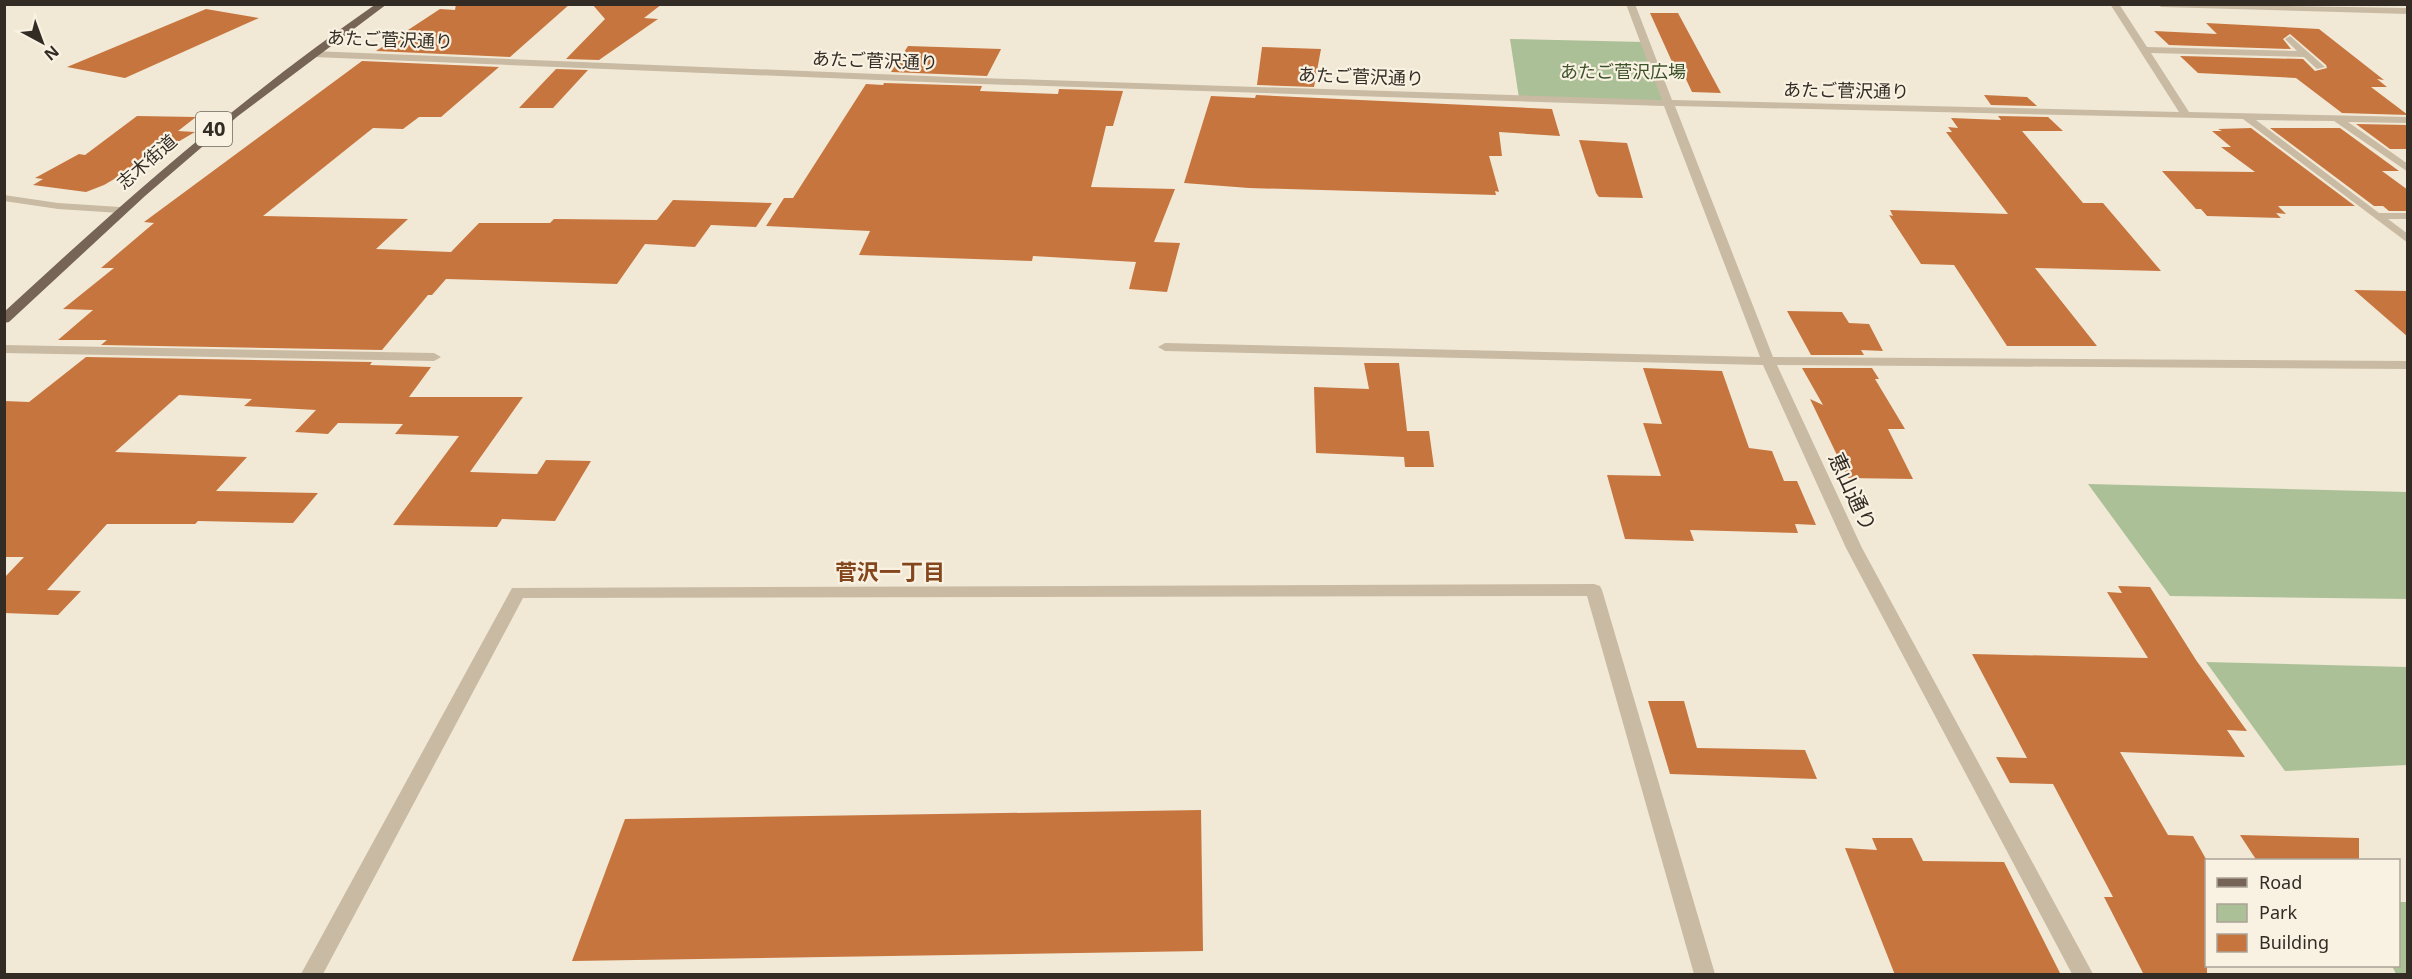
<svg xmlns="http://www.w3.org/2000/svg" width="2412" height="979" viewBox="0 0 2412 979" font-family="'Noto Sans','Noto Sans JP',sans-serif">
  <rect width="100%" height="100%" fill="#f1e9d6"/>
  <g fill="#abc097">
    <path d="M1510 39 1644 42 1668 103 1519 98Z"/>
    <path d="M2088 484 2407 492V599L2170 596Z"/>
    <path d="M2206 662 2407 667V765L2285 771Z"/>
    <path d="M2399 902H2407V974H2396L2392 966H2398Z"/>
  </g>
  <g fill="#c7753e">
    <path d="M456 4H570L510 57 376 51 440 9 455 10Z"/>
    <path d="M592 4H662L644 18 658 19 599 60 566 59 605 19Z"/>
    <path d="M206 9 259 18 125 78 67 67Z"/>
    <path d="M1650 13H1678L1721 93 1692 92 1684 75H1678Z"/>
    <path d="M2206 23 2319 29 2384 80 2377 79 2387 87H2371L2408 115 2342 113 2296 78 2198 73 2180 56 2303 59 2315 71 2327 68 2326 65 2290 34 2283 39 2291 49 2169 45 2154 31 2217 34Z"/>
    <path d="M908 46 1001 49 987 76 891 72Z"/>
    <path d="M1262 47 1321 49 1314 87 1257 85Z"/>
    <path d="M362 61 499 67 441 117H419L403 129 373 128 263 216 408 219 376 249 451 252 479 223H550L554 219 657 220 673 200 772 203 756 227 711 225 695 247 645 244 617 284 446 279 432 295H428L382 350 101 345 107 340H58L93 310 63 309 114 268H101L154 223 144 222Z"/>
    <path d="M556 69 588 70 553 108H519Z"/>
    <path d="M884 83 982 86 980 91 1058 94 1059 89 1123 91 1113 126H1106L1091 187 1175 189 1154 242 1180 243 1167 292 1129 289 1136 262 1033 256 1032 261 859 255 870 231 766 226 784 198H793L866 84 883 85Z"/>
    <path d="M1256 95 1552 109 1560 136 1499 132 1502 156H1489L1499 192 1495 191 1496 195 1249 188 1184 183 1211 96 1255 98Z"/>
    <path d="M1984 95 2027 97 2037 106 1991 105Z"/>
    <path d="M137 116 196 117 178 131 195 132 104 185 86 192 33 185 43 179 35 178 79 154 85 155Z"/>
    <path d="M1998 116 2048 117 2063 131H2022L2083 203H2103L2161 271 2035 268 2097 346H2007L1954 265 1921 264 1889 215 1893 216 1890 210 2008 214 1946 132H1952L1948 127 1958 128 1951 118 2001 120Z"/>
    <path d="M2356 124 2408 125V149H2390Z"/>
    <path d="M2251 128 2355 206H2278L2286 214 2276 213 2281 218 2207 216 2201 209H2196L2162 171 2255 172 2221 147H2231L2212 131H2222L2218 129Z"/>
    <path d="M2270 128H2340L2399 171H2382L2408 190V211H2389L2383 206H2374Z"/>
    <path d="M1579 140 1627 143 1643 198 1599 197 1596 193Z"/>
    <path d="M2354 290 2408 291V337Z"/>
    <path d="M1787 311 1842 312 1849 323 1869 324 1883 351 1861 350 1864 355H1811Z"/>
    <path d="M86 357 372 362 370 365 431 367 409 397H523L470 472 537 474 546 460 591 461 555 521 502 519 497 527 393 525 459 436 395 434 403 424 338 423 328 434 295 432 316 410 244 406 252 399 179 395 115 452 247 457 216 491 318 493 293 523 198 521 195 524H107L47 590 81 591 58 615 4 613V578L24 557H4V401L29 402Z"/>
    <path d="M1364 363H1399L1407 431H1429L1434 467H1405L1404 457 1316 453 1314 387 1369 389Z"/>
    <path d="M1643 368 1722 371 1749 448 1772 451 1784 481H1797L1816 525 1795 524 1798 533 1690 530 1694 541 1625 539 1607 475 1661 476 1643 423 1662 424Z"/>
    <path d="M1802 368H1872L1879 379H1875L1905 429H1888L1913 479 1848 478 1810 399 1823 405Z"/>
    <path d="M2118 586 2150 587 2196 660 2247 731 2227 730 2245 757 2120 752 2168 835 2193 836 2206 859 2207 975H2144L2104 897H2113L2053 784 2010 783 1996 757 2027 758 1972 654 2148 658 2107 592 2122 593Z"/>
    <path d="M1648 701H1684L1697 748 1805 750 1817 779 1670 774Z"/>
    <path d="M1201 810 1203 951 572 961 625 819Z"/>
    <path d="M2240 835 2359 838V861H2257Z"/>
    <path d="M1872 838H1912L1923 861 2004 862 2061 975H1895L1845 848 1877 850Z"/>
  </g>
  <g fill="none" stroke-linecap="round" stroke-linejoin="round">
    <g fill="#c9baa3" fill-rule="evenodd">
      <path d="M1626 4H1635L1672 100 2179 112 2110 4H2119L2147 47 2297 51 2285 39 2290 36 2325 67 2317 69 2304 57 2151 53 2189 112 2408 117V123L2348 122 2408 164V172L2334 121 2256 120 2379 213H2408V219H2388L2408 234V243L2243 119 1675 106 1773 357 2408 361V369L1777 365 1862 548 2093 974H2072L1846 548 1763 365 1165 351 1158 347 1165 343 1760 357 1664 106 951 83 313 57 308 54 313 51 951 77 1662 100Z"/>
      <path d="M2157 4 2408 8V14L2161 7Z"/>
      <path d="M4 195 58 203 120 207 126 210 120 213 58 209 4 201Z"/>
      <path d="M4 345 434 353 441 357 434 361 4 353Z"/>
      <path d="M1594 584 1600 586 1602 590 1715 974H1694L1587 596 523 598 323 974H301L512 588Z"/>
    </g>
    <path fill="#766556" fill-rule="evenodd" d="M376 4H387L238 116 145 196 9 322 4 323V312C123 202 243 96 376 4Z"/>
  </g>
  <g text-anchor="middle" stroke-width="4.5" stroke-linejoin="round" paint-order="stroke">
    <g font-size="18" fill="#332c25" stroke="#f9f2e2">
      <text transform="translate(390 40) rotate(2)" y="6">あたご菅沢通り</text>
      <text transform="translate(875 61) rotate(2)" y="6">あたご菅沢通り</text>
      <text transform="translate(1361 77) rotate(2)" y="6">あたご菅沢通り</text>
      <text transform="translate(1846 91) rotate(1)" y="6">あたご菅沢通り</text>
      <text transform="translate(147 162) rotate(-41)" y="6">志木街道</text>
    </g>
    <g font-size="18" fill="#3c5229" stroke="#f9f2e2">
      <text x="1623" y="78">あたご菅沢広場</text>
    </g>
    <rect fill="#f9f2e2" stroke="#6e675e" stroke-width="1.5" x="196" y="112" width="36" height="34" rx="4.5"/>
    <g font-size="20" font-weight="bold" fill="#332c25">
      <text x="214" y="136">40</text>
    </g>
    <g font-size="21" fill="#332c25" stroke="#f9f2e2">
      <text transform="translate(1852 492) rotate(65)" y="7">恵山通り</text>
    </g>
    <g font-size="22" font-weight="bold" fill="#83461d" stroke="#f9f2e2">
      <text x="890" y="580">菅沢一丁目</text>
    </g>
  </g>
  <rect width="2412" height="979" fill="none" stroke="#332c25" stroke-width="12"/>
  <rect x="2205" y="859" width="195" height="108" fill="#f9f2e2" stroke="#aaa396" stroke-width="1.5"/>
  <rect x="2217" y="878" width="30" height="9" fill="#766556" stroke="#aaa396" stroke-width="1.5"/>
  <text x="2259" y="889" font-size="18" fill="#332c25">Road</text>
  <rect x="2217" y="904" width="30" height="18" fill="#abc097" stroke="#aaa396" stroke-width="1.5"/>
  <text x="2259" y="919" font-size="18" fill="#332c25">Park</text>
  <rect x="2217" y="934" width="30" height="18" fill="#c7753e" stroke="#aaa396" stroke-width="1.5"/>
  <text x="2259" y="949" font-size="18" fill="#332c25">Building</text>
  <g transform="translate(42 42) rotate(139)" stroke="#f9f2e2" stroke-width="4.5" paint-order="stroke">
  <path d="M0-4.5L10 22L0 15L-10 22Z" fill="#332c25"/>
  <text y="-9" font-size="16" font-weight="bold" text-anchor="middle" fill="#332c25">N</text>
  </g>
</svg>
